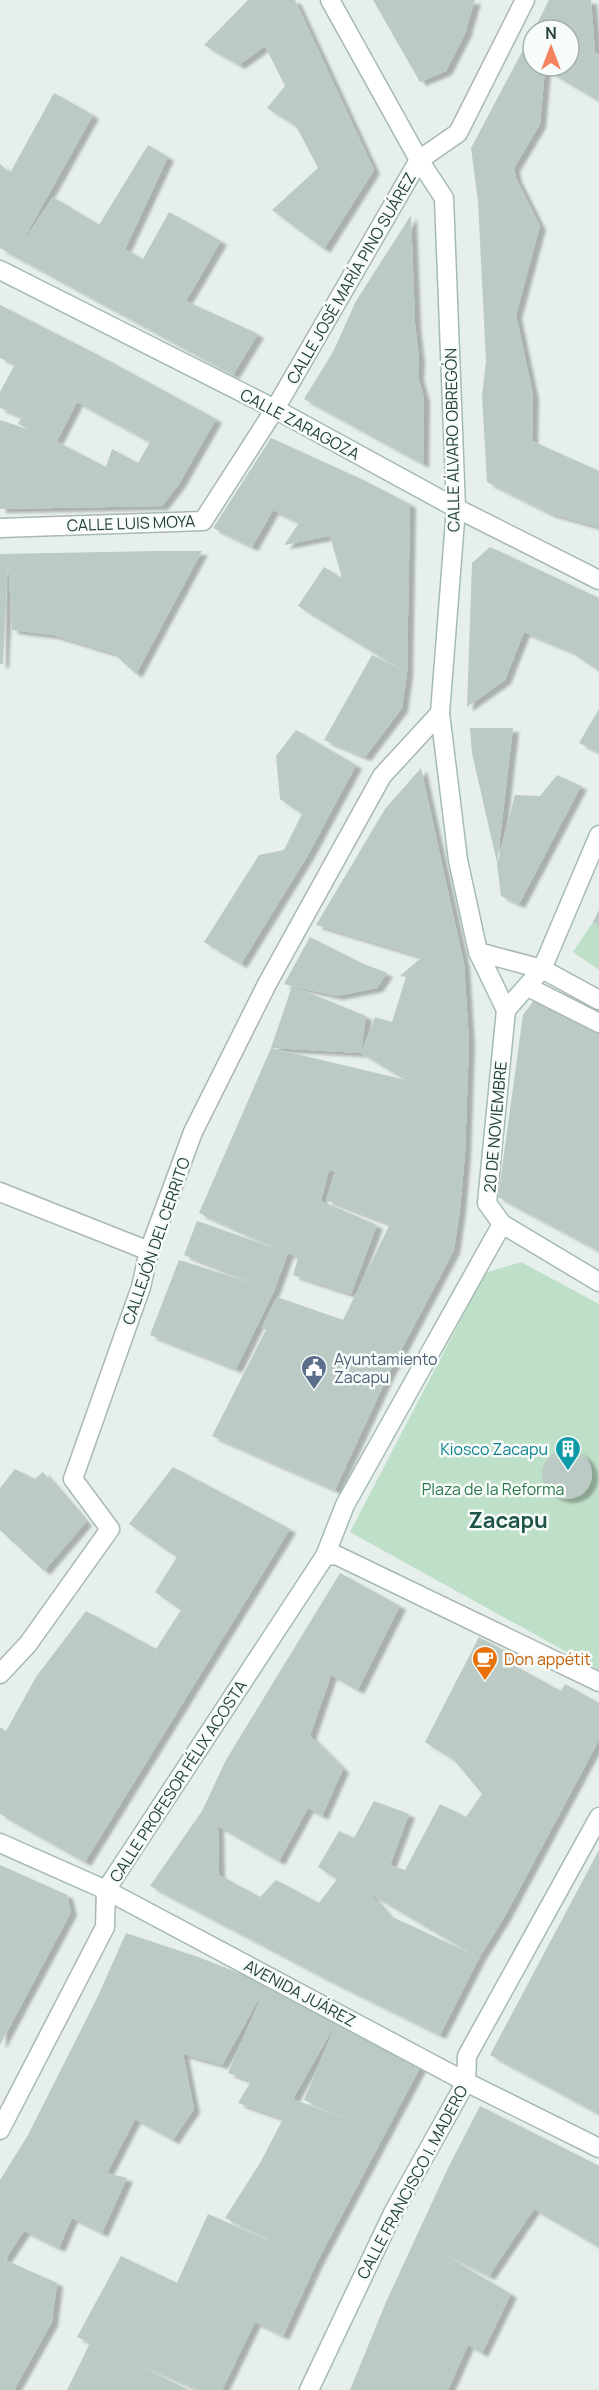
<svg xmlns="http://www.w3.org/2000/svg" width="599" height="2390" viewBox="0 0 599 2390" font-family="Manrope,sans-serif">
  <defs>
    <filter id="shadow"><feDropShadow dx="6" dy="4" stdDeviation="1.5" flood-color="#0004"/></filter>
  </defs>
  <rect width="100%" height="100%" fill="#e6efeb"/>
  <g fill="#bfe0c8">
    <path d="M593 922 599 926V970L573 952Z"/>
    <path d="M521 1262 599 1304V1670L350 1532 485 1273Z"/>
  </g>
  <g fill="#bbcac4" fill-rule="evenodd" filter="url(#shadow)">
    <path d="M248 0H295L374 170 324 249 272 210 318 168 296 126 267 108 285 86 265 46 239 65 204 45Z"/>
    <path d="M373 0H475L466 30H467L446 71 420 82Z"/>
    <path d="M549 0H591L595 52 599 55V101L545 69 540 124 514 168 516 178 540 226 516 315 533 395 532 441 599 471V527L549 513 487 482 482 396 486 361 478 202 471 148 533 31V66H569V30H534Z"/>
    <path d="M54 93 93 115 17 251 53 197 99 225 148 145 168 157 125 249 143 259 169 212 221 241 186 301 258 334 233 375 0 248V164L10 173Z"/>
    <path d="M411 215 415 324 419 359 418 376 424 398 423 464 304 399 333 352 356 301Z"/>
    <path d="M0 305 102 357 216 419 179 484 162 506 0 509V420L36 432 18 424 22 417 0 408V392L15 364 0 358ZM77 402 150 442 138 463 112 449 106 467 48 437 57 441Z"/>
    <path d="M271 438 361 479 410 504 407 673 402 708 365 757 324 740 372 655 402 670 298 606 324 567 342 578 330 536 284 545 299 523 273 510 252 547 213 528Z"/>
    <path d="M490 547 599 598V671L570 651 524 632 505 680 467 707 472 563Z"/>
    <path d="M159 551H202L136 674 113 653 53 635 12 630 8 557 3 664H0V554Z"/>
    <path d="M599 709V752L579 743Z"/>
    <path d="M470 728H513L497 863 472 753Z"/>
    <path d="M296 730 356 765 308 855 241 964 204 942 259 855 284 850 302 814 280 799 276 756Z"/>
    <path d="M421 768 464 964 469 1042 465 1153 460 1209 454 1250 388 1375 335 1490 212 1436 266 1330 262 1328 277 1297 343 1320 390 1224 424 1237 326 1200 336 1172 329 1170 321 1201 377 1225 351 1294 293 1275 298 1258 288 1253 274 1291 236 1369 150 1335 179 1260 268 1288 184 1255 197 1221 283 1251 199 1213 271 1048 292 986 284 984 310 937 361 963 387 973 377 988 337 996 292 986 366 1016 361 1053 271 1048 406 1080 361 1053 375 1017 392 1022 406 977 400 976 422 957 316 925 385 809Z"/>
    <path d="M557 775 581 786 519 904 501 896 497 864 515 795 540 796Z"/>
    <path d="M599 910V926L593 922Z"/>
    <path d="M535 999 599 1028V1251L498 1197 523 1015Z"/>
    <circle cx="567" cy="1474" r="25"/>
    <path d="M173 1467 290 1529 85 1862 0 1814V1727L6 1731 36 1677 86 1611 156 1649 181 1610 155 1592 177 1557 129 1524Z"/>
    <path d="M15 1469 35 1479 43 1472 86 1522 44 1571 0 1530V1488Z"/>
    <path d="M340 1573 400 1606 358 1690 331 1675 310 1736 343 1769 322 1816 308 1808 279 1861 218 1826 219 1875 260 1897 276 1880 319 1903 337 1879 318 1867 339 1831 354 1838 374 1801 409 1814 390 1865 405 1870 440 1804 466 1817 482 1794 454 1760 425 1742 479 1637 507 1652 504 1660 561 1691 565 1684 599 1703V1740L505 1916 479 1958 440 2035 325 1978 150 1886 202 1811 226 1760ZM369 1893 476 1956 388 1915Z"/>
    <path d="M599 1850V2114L490 2055Z"/>
    <path d="M0 1865 67 1895 71 1912 0 2045Z"/>
    <path d="M126 1933 198 1957 267 1984 423 2062 317 2262 283 2336 255 2322 222 2390H199L108 2350 189 2390H67L90 2343 77 2337 121 2256 177 2283 208 2214 292 2251 225 2218 260 2163 283 2119 238 2103 251 2081 228 2073 266 1986 222 2065 183 2054 194 2109 173 2140 135 2119 107 2173 127 2178 102 2233 72 2218 59 2248 24 2231 5 2260 57 2283 52 2322 14 2390H0V2180L28 2135 98 1996ZM338 2019 304 2100 363 2126 293 2099Z"/>
    <path d="M480 2106 599 2166V2247L534 2209 489 2276 424 2243 511 2294 482 2353 468 2345 448 2390H350L386 2302 448 2168Z"/>
  </g>
  <g fill="none" stroke-linecap="round" stroke-linejoin="round">
    <defs>
      <g id="street">
        <path d="M0 528 203 521 275 409 419 160 458 133 525 0"/>
        <path d="M478 952 542 969 599 1000"/>
        <path d="M528 987 599 1023"/>
        <path d="M0 1192 149 1251"/>
        <path d="M325 1556 336 1555 599 1682"/>
        <path d="M0 1674 28 1644 110 1529 73 1479 141 1287 149 1251 193 1132 267 984 382 776 440 713"/>
        <path d="M0 2130 105 1927 106 1890"/>
      </g>
      <g id="secondary">
        <path d="M330 0 419 160 444 198 456 508 440 713 458 860 478 952 506 1010"/>
        <path d="M0 270 275 409 456 508 599 580"/>
        <path d="M599 835 542 969 506 1010 487 1203 502 1224 599 1282"/>
        <path d="M0 1843 106 1890 466 2082 599 2148"/>
        <path d="M106 1890 325 1556 345 1505 502 1224"/>
        <path d="M309 2390 393 2213 466 2082 467 2056 599 1817"/>
      </g>
    </defs>
    <use href="#street" stroke="#a8b8b2" stroke-width="21"/>
    <use href="#secondary" stroke="#a4bbb3" stroke-width="21"/>
    <use href="#street" stroke="#fff" stroke-width="18"/>
    <use href="#secondary" stroke="#fff" stroke-width="18"/>
  </g>
  <defs>
    <symbol id="civic-pin" viewBox="-11 -11 22 30"><path d="M0 17L-7.5 6A9.5 9.5 0 1 1 7.5 6Z" fill="#5c6f8a" stroke="#f7fbf9"/><path d="M-.6-6.5H3V-4.5H.6V-3L4-1V1h2V6H-6V1h2V-1L-.6-3ZM-1.2 2.5V6h2.4V2.5Z" fill="#fff"/></symbol>
    <symbol id="building-pin" viewBox="-11 -11 22 30"><path d="M0 17L-7.5 6A9.5 9.5 0 1 1 7.5 6Z" fill="#0f9aa8" stroke="#f7fbf9"/><path d="M-4-6H4V6H1V3H-1V6H-4ZM-2.5-4.3h1.7v1.8h-1.7ZM.8-4.3h1.7v1.8H.8ZM-2.5-1h1.7V.8h-1.7ZM.8-1h1.7V.8H.8Z" fill="#fff"/></symbol>
    <symbol id="cafe-pin" viewBox="-11 -11 22 30"><path d="M0 17L-7.5 6A9.5 9.5 0 1 1 7.5 6Z" fill="#e8710a" stroke="#f7fbf9"/><path d="M-5.5-4.5H6V0H3Q3 3.5 0 3.5H-2.5Q-5.5 3.5-5.5 0ZM3-3.2v2h1.7v-2ZM-6 4.5H4V6H-6Z" fill="#fff"/></symbol>
  </defs>
  <g fill-rule="evenodd">
    <use href="#civic-pin" x="299" y="1353" width="30" height="40"/>
    <use href="#building-pin" x="553" y="1434" width="30" height="40"/>
    <use href="#cafe-pin" x="470" y="1644" width="30" height="40"/>
  </g>
  <g text-anchor="middle" stroke-width="5" stroke-linejoin="round" paint-order="stroke">
    <g font-size="16" fill="#24423a" stroke="#f7fbf9">
      <text transform="translate(351 278) rotate(-60)" y="6">CALLE JOSÉ MARÍA PINO SUÁREZ</text>
      <text transform="translate(300 424) rotate(28)" y="6">CALLE ZARAGOZA</text>
      <text transform="translate(452 440) rotate(-91)" y="6">CALLE ÁLVARO OBREGÓN</text>
      <text transform="translate(131 523) rotate(-2)" y="6">CALLE LUIS MOYA</text>
      <text transform="translate(495 1127) rotate(-85)" y="6">20 DE NOVIEMBRE</text>
      <text transform="translate(156 1241) rotate(-71)" y="6">CALLEJÓN DEL CERRITO</text>
      <text transform="translate(178 1781) rotate(-57)" y="6">CALLE PROFESOR FÉLIX ACOSTA</text>
      <text transform="translate(300 1993) rotate(28)" y="6">AVENIDA JUÁREZ</text>
      <text transform="translate(412 2182) rotate(-62)" y="6">CALLE FRANCISCO I. MADERO</text>
    </g>
    <g font-size="16" fill="#4e5e75" stroke="#f7fbf9" text-anchor="start">
      <text x="334" y="1365">Ayuntamiento<tspan x="334" dy="18">Zacapu</tspan></text>
    </g>
    <g font-size="16" fill="#0d838f" stroke="#f7fbf9" text-anchor="end">
      <text x="548" y="1455">Kiosco Zacapu</text>
    </g>
    <g font-size="16" fill="#2d7a4b" stroke="#f7fbf9">
      <text x="493" y="1495">Plaza de la Reforma</text>
    </g>
    <g font-size="16" fill="#c56008" stroke="#f7fbf9" text-anchor="start">
      <text x="504" y="1665">Don appétit</text>
    </g>
    <g font-size="22" font-weight="bold" fill="#1f5548" stroke="#f7fbf9">
      <text x="508" y="1528">Zacapu</text>
    </g>
  </g>
  <g transform="translate(551 48)"><circle r="28" fill="#f7fbf9" stroke="#a3b1ad" stroke-width="1.5"/>
  <path d="M0-4.5L10 22L0 15L-10 22Z" fill="#f4845f"/>
  <text y="-9" font-size="16" font-weight="bold" text-anchor="middle" fill="#24423a">N</text>
  </g>
</svg>
